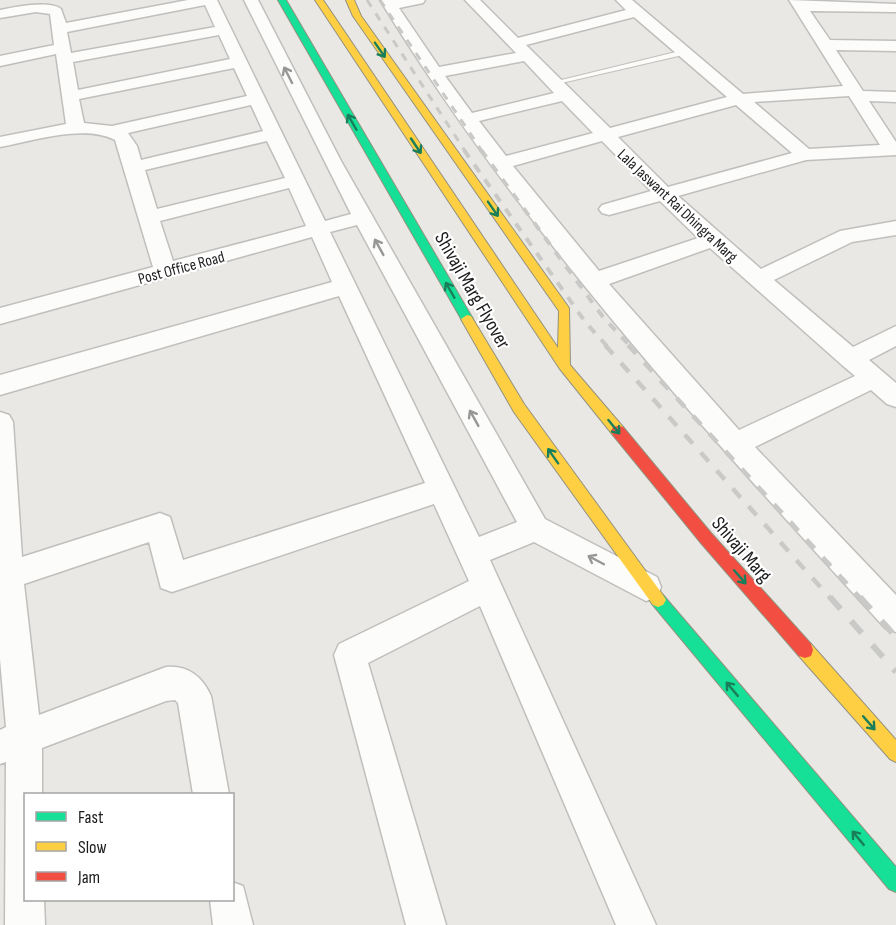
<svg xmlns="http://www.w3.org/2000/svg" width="896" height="925" viewBox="0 0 896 925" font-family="'Sofia Sans Condensed',sans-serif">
  <rect width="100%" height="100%" fill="#eae8e5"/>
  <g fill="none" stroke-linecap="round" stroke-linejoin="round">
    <defs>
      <path id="lane" d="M684 50 688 52 687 54 553 85 549 83Z"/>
      <g id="street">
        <path d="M188 0H217L325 221 351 214 244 0H258L341 161 545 519 657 577 661 587 657 597 646 601 534 542 490 560 656 925H616L480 606 368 663 446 925H406L334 655 339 644 469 581 434 504 172 592 161 588 149 542 24 584 39 715 166 667C188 665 203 677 211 696L229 794H193L178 703 175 700 166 701 42 748V794H26V900H44L45 925H5L6 762 0 764V730L6 727 0 659V412L9 415 13 422 22 557 160 513 170 517 183 560 425 483 339 296 0 395V375L332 282 312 237 0 324V308L153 267 115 140C84 124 33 141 0 147V137L66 124 56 54 0 66V56L54 45 50 14 36 12 0 18V10C16 7 49 0 61 9L66 23ZM205 5 215 27 71 53 67 32ZM219 35 230 59 78 90 73 62ZM234 68 247 96 112 126 84 123 79 99ZM251 105 263 131 141 160 137 146 128 133ZM267 141 285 178 157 209 145 170ZM289 188 306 226 173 261 160 221ZM357 225 517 522 479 537 330 232Z"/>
        <path d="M380 0H425L423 3 399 8 439 67 516 53 465 0H480L518 38 626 10 616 0H632L743 94 843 86 789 0 896 4V12L810 11 830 40 896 41V51L836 50 863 91 896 92V102L869 101 896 142V155L806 160 678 196 761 269 840 231 896 221V235L852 242 774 280 853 347 896 326V346L869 360 896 383V407L887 404 871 390 755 447 896 595V632L885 628C704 430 520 229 380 0ZM634 17 727 97 610 128 526 45ZM524 61 554 93 472 113 445 76ZM849 96 880 145 809 149 754 102ZM562 101 593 133 506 156 479 121ZM736 105 792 153 668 187 618 137ZM602 141 651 191 602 205 599 209 602 213 609 215 660 201 698 238 599 271 513 166ZM710 248 842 365 855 376 739 430 609 284Z"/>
        <path d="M232 882 243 886 253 925H213L210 900H232Z"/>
      </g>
      <g id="fast">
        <path d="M278 0H286L473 319 471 322H463Z"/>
        <path d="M658 593 663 595 896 867V892L889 889 653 605 650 600 653 595Z"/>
      </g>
      <g id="slow">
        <path d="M315 0H323L558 348 559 311 353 16 346 0H354L361 16 569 308 570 365 623 427 625 431 623 435H613L560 369Z"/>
        <path d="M467 315 471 316 524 404 663 595 666 600 663 605 658 607 653 605 514 412 461 319Z"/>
        <path d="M805 642 811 644 896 740V762L890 759 799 656 797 650 799 644Z"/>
      </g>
      <path id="jam" d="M618 426 623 427 711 533 811 644 813 650 811 656 805 658 799 656 701 543 613 435 611 431 613 427Z"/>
    </defs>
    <use href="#lane" stroke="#c0bfbd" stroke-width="2"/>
    <use href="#street" stroke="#c0bfbd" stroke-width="3"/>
    <use href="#fast" stroke="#93927e" stroke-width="2"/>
    <use href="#slow" stroke="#93927e" stroke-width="2"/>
    <use href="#jam" stroke="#93927e" stroke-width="2"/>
    <use href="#lane" fill="#fcfcfb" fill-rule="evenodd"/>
    <use href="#street" fill="#fcfcfb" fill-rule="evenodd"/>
    <use href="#fast" fill="#16e098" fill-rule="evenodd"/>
    <use href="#slow" fill="#ffcf43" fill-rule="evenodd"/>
    <use href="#jam" fill="#f24e42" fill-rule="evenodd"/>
    <g stroke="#c9c9c8" stroke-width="3" stroke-dasharray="8 8" stroke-linecap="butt">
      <path d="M367 0 465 151"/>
      <path d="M380 0 482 151"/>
    </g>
    <g stroke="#c9c9c8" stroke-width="4" stroke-dasharray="9 9" stroke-linecap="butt">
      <path d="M464 150 586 323 607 346"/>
      <path d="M481 150 603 317 630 346"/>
    </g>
    <g stroke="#c9c9c8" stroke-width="4.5" stroke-dasharray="12 12" stroke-linecap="butt">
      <path d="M605 345 831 599"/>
      <path d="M628 345 861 599"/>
    </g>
    <g stroke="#c9c9c8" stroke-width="6" stroke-dasharray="16 16" stroke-linecap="butt">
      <path d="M830 597 896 672"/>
      <path d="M860 597 896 637"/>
    </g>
  </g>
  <defs><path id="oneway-shaft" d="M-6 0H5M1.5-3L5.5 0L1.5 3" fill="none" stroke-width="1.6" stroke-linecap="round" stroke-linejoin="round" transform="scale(1.5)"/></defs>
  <g stroke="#197e5a">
    <use href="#oneway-shaft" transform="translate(380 50) rotate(55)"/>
    <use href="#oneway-shaft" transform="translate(352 122) rotate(-120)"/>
    <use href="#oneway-shaft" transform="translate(416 146) rotate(56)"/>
    <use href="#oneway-shaft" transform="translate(493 209) rotate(55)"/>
    <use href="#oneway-shaft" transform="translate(450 290) rotate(-120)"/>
    <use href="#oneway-shaft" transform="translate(614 427) rotate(51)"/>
    <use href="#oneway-shaft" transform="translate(553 456) rotate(-125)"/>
    <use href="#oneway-shaft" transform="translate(740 577) rotate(49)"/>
    <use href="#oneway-shaft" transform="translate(732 689) rotate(-130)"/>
    <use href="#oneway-shaft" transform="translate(869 723) rotate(49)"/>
    <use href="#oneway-shaft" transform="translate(858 838) rotate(-130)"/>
  </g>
  <g stroke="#979797">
    <use href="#oneway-shaft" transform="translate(288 75) rotate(-117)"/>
    <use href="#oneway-shaft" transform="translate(379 247) rotate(-119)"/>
    <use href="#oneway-shaft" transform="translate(474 418) rotate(-119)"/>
    <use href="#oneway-shaft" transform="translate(596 560) rotate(-152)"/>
  </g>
  <g text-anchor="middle" stroke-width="4.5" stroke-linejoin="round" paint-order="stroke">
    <g font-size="16" fill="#1c1c1c" stroke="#fff">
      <text transform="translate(678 205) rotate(43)" y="6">Lala Jaswant Rai Dhingra Marg</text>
      <text transform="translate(181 267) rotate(-15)" y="6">Post Office Road</text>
    </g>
    <g font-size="20" fill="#1c1c1c" stroke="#fff">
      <text transform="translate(473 290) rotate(60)" y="7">Shivaji Marg Flyover</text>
      <text transform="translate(742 549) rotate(49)" y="7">Shivaji Marg</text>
    </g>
  </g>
  <rect x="24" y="793" width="210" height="108" fill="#ffffff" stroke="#a4a4a4" stroke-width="1.5"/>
  <rect x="36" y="812" width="30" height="9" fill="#16e098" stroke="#a4a4a4" stroke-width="1.5"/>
  <text x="78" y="823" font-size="18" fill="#1c1c1c">Fast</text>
  <rect x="36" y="842" width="30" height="9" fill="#ffcf43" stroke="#a4a4a4" stroke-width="1.5"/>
  <text x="78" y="853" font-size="18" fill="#1c1c1c">Slow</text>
  <rect x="36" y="872" width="30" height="9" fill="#f24e42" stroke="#a4a4a4" stroke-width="1.5"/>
  <text x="78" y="883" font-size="18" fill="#1c1c1c">Jam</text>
</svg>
